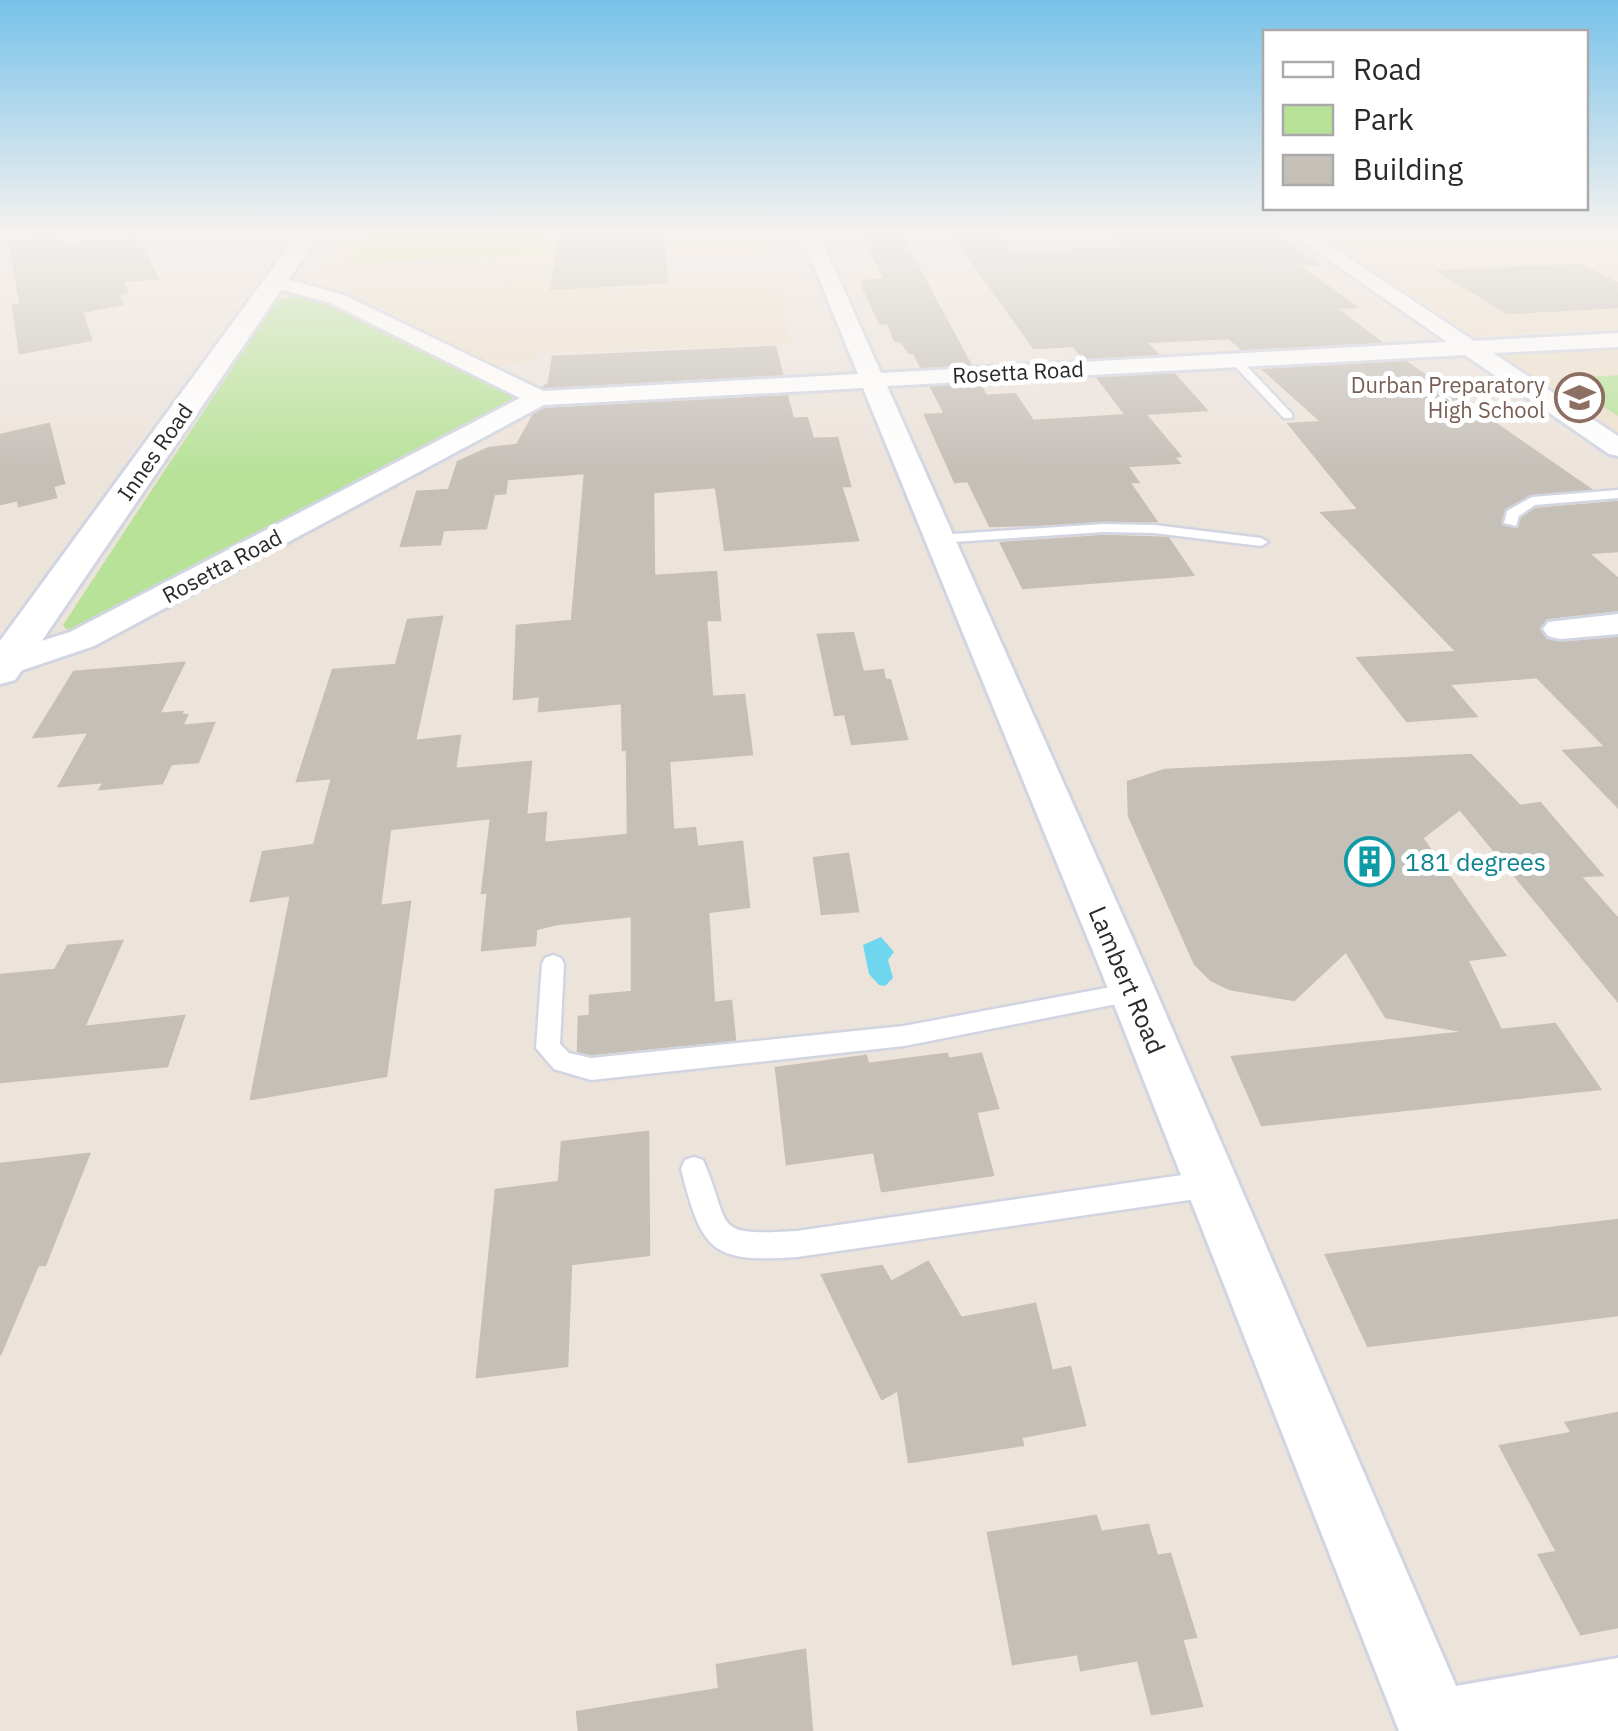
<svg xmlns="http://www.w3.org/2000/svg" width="1618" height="1731" viewBox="0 0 1618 1731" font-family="'IBM Plex Sans',sans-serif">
  <rect width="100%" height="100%" fill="#ece3db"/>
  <g fill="#eddfcb">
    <path d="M342 232H764L771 254 602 263 598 290 779 283 791 344 536 353 539 358 494 368 316 275Z"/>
    <path d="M1321 232H1618V328L1472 336Z"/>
    <path d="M1618 340V448L1465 347Z"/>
  </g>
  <g fill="#b7e298">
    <path d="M297 295 317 299 515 397V402L75 631 66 629 63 625 276 301Z"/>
    <path d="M1618 375V416L1559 379Z"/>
  </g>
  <path fill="#ccea93" d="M550 232 545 255 348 262 367 233Z"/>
  <path fill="#6ed6ee" d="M881 937 894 952 888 960 893 978 885 986 879 985 869 974 863 945Z"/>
  <g fill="#c4bfb7" stroke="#c7bfb5" stroke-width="2.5">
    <path d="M34 232H72L55 235 62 244 138 238 158 279 122 280 127 292 118 294 122 304 82 312 91 340 20 353 13 306 21 305 9 242 36 238Z"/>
    <path d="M560 232H657L664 246 667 282 551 289Z"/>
    <path d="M899 232 970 364 921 367 914 353H909L901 341H895L888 323H880L862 285 864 281 886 280 861 233Z"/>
    <path d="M951 232H998L1015 253 1120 247 1105 232H1274L1318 264 1297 265 1356 307 1336 308 1380 342 1242 349 1229 338 1145 342 1157 354 1083 358 1074 346 1034 348Z"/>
    <path d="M1581 265 1618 284V307L1507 313 1439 271Z"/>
    <path d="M775 347 782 374 544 387 549 383 553 357Z"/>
    <path d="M1406 362 1590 489 1530 494 1505 508 1500 522 1503 527 1518 529 1522 518 1536 509 1618 502V551L1588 553 1618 579V610L1548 618 1539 629 1545 638 1559 643 1618 638V807L1564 751 1606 747 1537 677 1449 684 1476 716 1407 721 1358 658 1457 652 1322 513 1359 510 1289 424 1322 422 1264 370Z"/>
    <path d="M1174 374 1206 410 1126 415 1098 378Z"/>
    <path d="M980 385 986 396 1015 394 1033 421 1145 414 1180 456 1174 457 1179 463 1127 466 1138 482H1129L1156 521 990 526 968 481 955 482 925 415 945 414 931 387Z"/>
    <path d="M787 396 793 419 807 418 813 439 837 438 850 486H841L858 540 725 550 716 487 653 492 654 576 716 572 720 620H706L712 697 744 695 752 754 669 761 673 830 695 828 697 847 742 842 749 907 708 912 714 1003 731 1001 735 1040 591 1054 578 1051 579 1017 590 1016V996L632 992V916L557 924 536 929 535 945 482 950 488 892 482 893 491 818 390 829 380 906 410 902 386 1076 251 1099 291 895 251 901 263 852 314 845 332 778 297 781 333 670 396 665 408 620 442 617 415 741 460 736 455 769 531 762 526 815 546 813 544 843 628 835 627 749 623 750 622 703 539 711 540 696 514 699 517 626 572 621 585 473 507 479 505 493 494 494 486 528 443 530 440 544 401 546 417 492 449 490 458 462 489 448 517 445 534 414 545 409Z"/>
    <path d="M49 424 64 483 53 486 56 497 19 506 18 500 0 504V435Z"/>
    <path d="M1104 536 1168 538 1193 575 1023 588 1001 543Z"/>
    <path d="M853 633 863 672 883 670 885 680H890L907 739 852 744 845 714 835 715 818 635Z"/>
    <path d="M184 663 159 714 182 712 181 715H187L182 726 214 723 198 762 171 764 162 783 100 789 104 782 59 786 89 732 34 737 74 672Z"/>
    <path d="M1471 755 1520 806 1540 803 1602 875 1580 876 1618 919V1001L1460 809 1422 838 1505 955 1467 960 1501 1030 1555 1024 1600 1089 1262 1125 1232 1057 1468 1032 1386 1017 1346 951 1294 1000 1230 989 1211 980 1195 964 1129 816 1128 782 1165 770Z"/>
    <path d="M848 854 858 911 822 914 814 858Z"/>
    <path d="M122 941 84 1027 184 1016 167 1066 0 1082V975L55 970 68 946Z"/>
    <path d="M947 1054 948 1059 981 1054 998 1108 976 1112 993 1175 882 1191 874 1152 787 1164 776 1068 866 1056 868 1064Z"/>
    <path d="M648 1132 649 1255 571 1264 567 1366 477 1377 496 1190 559 1182 562 1142Z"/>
    <path d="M89 1154 45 1265H38L0 1355V1164Z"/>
    <path d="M1618 1220V1315L1368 1346 1326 1255Z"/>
    <path d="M928 1262 961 1318 1035 1304 1052 1371 1070 1367 1085 1425 1021 1437 1023 1445 909 1462 898 1390 882 1399 822 1275 882 1266 891 1282Z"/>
    <path d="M1618 1413V1627L1581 1634 1539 1555 1557 1552 1500 1446 1572 1433 1566 1423Z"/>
    <path d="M1096 1516 1101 1532 1148 1525 1157 1556 1170 1554 1196 1637 1182 1639 1202 1706 1152 1714 1138 1660 1081 1670 1078 1654 1013 1664 988 1533Z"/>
    <path d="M805 1650 812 1731H579L577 1712 719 1689 717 1665Z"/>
  </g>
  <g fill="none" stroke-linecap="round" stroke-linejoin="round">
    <defs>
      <g id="service">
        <path d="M113 232H168L62 240 58 237Z"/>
        <path d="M1231 358H1239L1292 414V418H1284L1231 362Z"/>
        <path d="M1618 490V498L1535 505 1519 516 1516 526 1504 523 1507 511 1532 497Z"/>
        <path d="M1104 524 1154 525 1261 538 1268 542 1261 546 1154 533 1104 532 938 543 931 539 938 535Z"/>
        <path d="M553 955 561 958 564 964 560 1044 569 1053 591 1058 904 1026 1132 983 1140 985 1143 992 1140 999 1132 1001 904 1046 591 1080 554 1069 536 1048 542 964 545 958Z"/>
        <path d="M694 1157 703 1160C733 1229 709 1236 797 1231L1210 1171 1219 1175 1223 1184 1219 1193 1210 1197 797 1257C711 1263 702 1251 681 1169L685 1160Z"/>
      </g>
      <g id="minor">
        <path d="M800 232H818L881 373 1447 342 1289 232H1310L1474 341 1618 333V347L1493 353 1618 436V456L1609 454 1465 355 887 386 1145 966 1456 1686 1618 1658V1731H1399L1099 966 863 388 544 405 94 646 17 672 0 673V654L70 632 520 398 330 303 268 286V278L275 276 344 295 543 391 858 374Z"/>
        <path d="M1618 614V634L1560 639 1548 636 1543 629 1548 622Z"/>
      </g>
      <path id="tertiary" d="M299 232H321L15 680 0 684V641Z"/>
    </defs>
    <use href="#service" stroke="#d1d5e2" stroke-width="5"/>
    <use href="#minor" stroke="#d1d5e2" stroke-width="6"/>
    <use href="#tertiary" stroke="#d1d5e2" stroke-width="6"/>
    <use href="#service" fill="#fff" fill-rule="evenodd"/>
    <use href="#minor" fill="#fff" fill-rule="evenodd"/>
    <use href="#tertiary" fill="#fff" fill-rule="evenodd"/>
  </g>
  <linearGradient id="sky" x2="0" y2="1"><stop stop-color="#77c2ea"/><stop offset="0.49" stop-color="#f6f2ef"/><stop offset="1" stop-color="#f6f2ef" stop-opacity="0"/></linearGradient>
  <rect width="1618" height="474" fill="url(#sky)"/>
  <defs>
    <symbol id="school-ring" viewBox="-11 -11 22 22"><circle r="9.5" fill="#fff" stroke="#8d6e63" stroke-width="1.5"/><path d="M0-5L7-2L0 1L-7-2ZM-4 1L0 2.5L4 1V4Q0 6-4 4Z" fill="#8d6e63"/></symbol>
    <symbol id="building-ring" viewBox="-11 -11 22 22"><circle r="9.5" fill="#fff" stroke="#0f9aa8" stroke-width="1.5"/><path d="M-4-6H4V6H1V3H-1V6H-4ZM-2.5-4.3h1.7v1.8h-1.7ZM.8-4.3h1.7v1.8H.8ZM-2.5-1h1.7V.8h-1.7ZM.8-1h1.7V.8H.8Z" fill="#0f9aa8"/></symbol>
  </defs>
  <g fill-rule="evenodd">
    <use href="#school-ring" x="1552" y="370" width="55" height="55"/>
    <use href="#building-ring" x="1342" y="834" width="55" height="55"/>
  </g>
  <g text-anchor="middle" stroke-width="10" stroke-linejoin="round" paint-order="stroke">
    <g font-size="22" fill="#2a2a2a" stroke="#fff">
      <text transform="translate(1018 372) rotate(-3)" y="8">Rosetta Road</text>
      <text transform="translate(155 452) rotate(-55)" y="8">Innes Road</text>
      <text transform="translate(222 566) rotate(-28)" y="8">Rosetta Road</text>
    </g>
    <g font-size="22" fill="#785e54" stroke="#fff" text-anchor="end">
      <text x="1545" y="393">Durban Preparatory<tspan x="1545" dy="25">High School</tspan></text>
    </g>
    <g font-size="25" fill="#0d838f" stroke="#fff" text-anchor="start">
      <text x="1405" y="871">181 degrees</text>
    </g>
    <g font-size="25" fill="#2a2a2a" stroke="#fff">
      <text transform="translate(1127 980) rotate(67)" y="9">Lambert Road</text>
    </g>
  </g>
  <rect x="1263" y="30" width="325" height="180" fill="#ffffff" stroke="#aaaaaa" stroke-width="2.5"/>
  <rect x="1283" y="62" width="50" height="15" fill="#ffffff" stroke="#aaaaaa" stroke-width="2.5"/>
  <text x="1353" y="80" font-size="30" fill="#2a2a2a">Road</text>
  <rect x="1283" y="105" width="50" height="30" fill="#b7e298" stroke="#aaaaaa" stroke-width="2.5"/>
  <text x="1353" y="130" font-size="30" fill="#2a2a2a">Park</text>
  <rect x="1283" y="155" width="50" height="30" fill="#c4bfb7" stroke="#aaaaaa" stroke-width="2.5"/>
  <text x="1353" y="180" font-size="30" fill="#2a2a2a">Building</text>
</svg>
